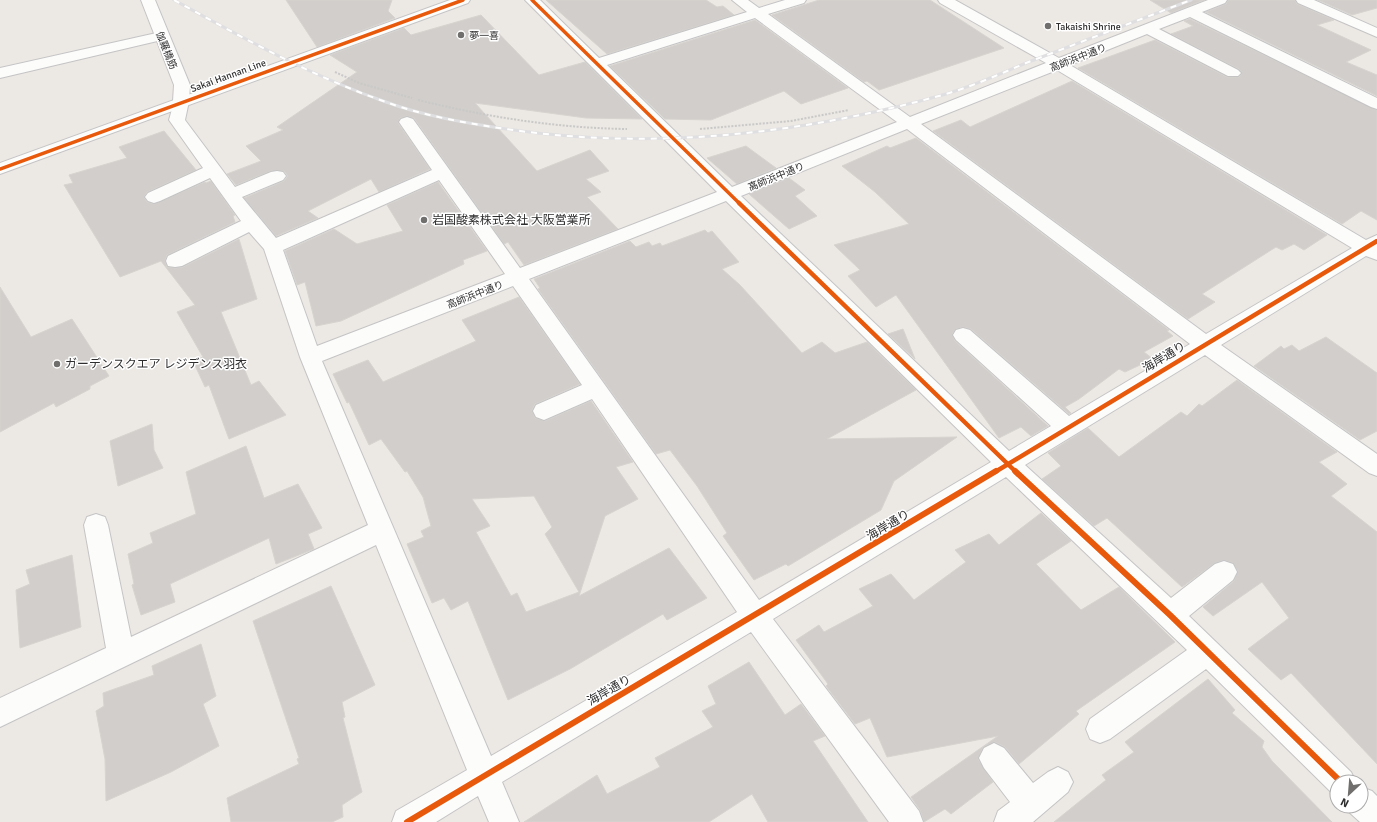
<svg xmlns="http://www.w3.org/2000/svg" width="1377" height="822" viewBox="0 0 1377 822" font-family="Signika,'Noto Sans JP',sans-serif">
  <rect width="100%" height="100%" fill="#ece8e4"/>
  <g fill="#d1cecb" stroke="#d7d4d0" fill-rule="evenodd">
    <path d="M286 0H392L388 11 395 18 317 47Z"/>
    <path d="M546 0H706L717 7 723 6 734 15 607 54Z"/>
    <path d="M819 0H930L1004 48 879 90 867 81 864 82 772 15Z"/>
    <path d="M1150 0H1204L1171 13Z"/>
    <path d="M1228 0H1295L1297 4 1334 20 1317 25 1371 50 1346 62 1377 75V96L1206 12 1226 4Z"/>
    <path d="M1318 0H1377V8L1352 15Z"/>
    <path d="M481 15 539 75 585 62 642 119 586 118 475 103 537 171 590 150 609 171 586 179 601 192 587 197 618 229 524 265 508 242 504 244 414 118 407 116 400 118 398 123 430 169 379 192 371 179 308 211 318 218 276 236 244 198 284 181 288 176 284 171H271L236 185 227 174 261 161 246 146 283 130 277 127 357 72 330 55 404 28 411 35Z"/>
    <path d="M1190 19 1377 110V220L1361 211 1342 224 1078 68 1155 40 1227 77H1239L1242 73 1239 69 1171 34 1193 26 1184 21Z"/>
    <path d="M755 20 848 88 801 104 784 91 711 120 665 119 610 66Z"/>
    <path d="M1072 81 1327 235 1304 250 1294 244 1282 250 1276 247 1202 294 1215 302 1188 319 933 131 961 120 970 127Z"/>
    <path d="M164 131 196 170 147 192 144 197 147 202 154 204 205 182 206 183 211 181 235 215 233 216 235 222 167 255 165 260 167 267 175 268 183 267 239 239 257 299 221 312 251 385 259 381 286 415 229 439 209 385 205 387 193 361 203 357 177 312 195 305 161 261 120 277 64 185 73 183 69 175 127 158 119 147Z"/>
    <path d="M916 138 1169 330 1167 331 1173 336 1144 352 1153 359 1125 372 1119 369 1079 399 1065 407 1071 413 1069 414 971 329 963 327 956 329 952 334 955 341 1048 426 1031 436 1021 427 999 438 896 295 876 307 848 276 860 270 834 245 909 224 875 192 842 166 887 146 890 148Z"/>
    <path d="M746 146 776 168 737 184 707 158Z"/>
    <path d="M789 178 805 190 795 196 817 216 789 229 749 194Z"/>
    <path d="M438 182 487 251 463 260 464 264 341 321 316 326 305 282 297 285 285 251 334 229 357 244 403 231 387 205Z"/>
    <path d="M705 230 708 233 712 231 739 262 722 269 740 285 802 353 822 342 835 353 867 342 916 390 827 439 957 437 894 481 881 510 788 566 786 564 754 580 723 536 727 533 697 486 670 450 656 454 538 289 540 288 534 279 630 241 636 247 649 242 652 246 660 243 662 246Z"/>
    <path d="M0 287 31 337 72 319 109 376 90 386V389L56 407 54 403 0 432Z"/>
    <path d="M519 297 580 384 535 404 532 410 535 418 545 421 591 401 633 462 616 467 638 499 605 516 579 596 669 548 707 598 667 620 663 614 570 669 508 700 468 601 451 610 444 598 432 603 407 544 424 537 421 531 431 526 423 497 407 471 405 472 381 439 369 445 349 402 347 403 333 374 368 360 383 382 476 341 462 320ZM534 496 552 527 545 534 579 592 526 612 517 593 511 596 476 532 490 526 472 499Z"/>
    <path d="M903 329 915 359 888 334Z"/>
    <path d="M1326 337 1377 373V431L1360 440 1254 366 1281 346 1284 349 1292 345 1299 351Z"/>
    <path d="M1237 380 1337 452 1319 462 1347 484 1331 496 1377 532V764L1291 673 1281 680 1248 649 1289 618 1262 582 1213 616 1203 607 1234 581 1238 571 1233 563 1224 560 1215 563 1182 587 1107 518 1094 526 1042 479 1061 466 1048 453 1088 428 1119 457 1181 412 1187 416 1199 404 1202 406Z"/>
    <path d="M152 424 154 450 163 468 118 486 110 441Z"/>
    <path d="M246 446 264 498 298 484 322 528 308 534 314 549 276 564 269 538 170 584 175 602 141 615 132 585 134 584 128 554 153 543 150 533 196 514 186 472Z"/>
    <path d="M1041 513 1071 541 1036 564 1081 610 1119 587 1175 642 1076 711 1079 714 1019 764 1005 747 995 742 983 747 978 759 993 782 951 814 945 809 924 822 920 810 911 797 998 736 887 757 870 718 855 724 826 686 828 684 796 640 819 625 824 632 873 606 859 589 891 574 914 600 966 562 955 550 989 534 999 545Z"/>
    <path d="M72 555 81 627 20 648 16 590 30 584 26 570Z"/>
    <path d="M331 586 375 685 342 702 345 717 343 718 362 792 342 805 343 817 332 822H231L227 798 299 764 297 759 299 758 253 621Z"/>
    <path d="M201 644 216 696 203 704 219 746 171 772 106 801 105 759 96 711 104 706 103 693 154 675 152 666Z"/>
    <path d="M749 662 785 715 801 704 825 736 813 741 868 822H768L752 794 709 822H524L597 775 607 794 660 767 655 758 713 727 702 711 716 704 708 686Z"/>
    <path d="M1208 679 1235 710 1232 713 1264 741 1262 747 1272 761 1332 822H1054L1106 780 1102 775 1134 752 1125 742Z"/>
  </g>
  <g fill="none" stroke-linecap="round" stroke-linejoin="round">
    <defs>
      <g id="minor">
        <path d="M525 0H540L599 58 747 12 732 0H748L759 8 785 0H806L804 3 768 14 910 117 1046 63 940 3 938 0H955L1059 58 1208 0H1227L1225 3 1202 12 1377 98V109L1371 107 1190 17 1159 29 1238 70 1241 73 1238 76H1228L1147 34 1070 65 1366 240 1377 235V260L1366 256 1221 345 1377 454V476L1369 473 1205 355 1025 465 1171 598 1215 564 1224 561 1233 564 1237 572 1233 580 1189 616 1351 772 1356 782H1337V795L1331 792 1206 669 1110 739 1100 743 1090 739 1086 729 1090 719 1187 650 1006 477 773 619 919 811 923 822H889L751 632 502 782 519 822H489L478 796 436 822H392L396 811 467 770 376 545 0 727V698L106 648 84 525 87 517 96 514 105 517 108 525 131 637 368 525 300 357 264 249 249 232 182 266 175 267 168 266 166 261 168 256 241 221 210 178 160 201 154 203 148 201 145 197 148 193 203 168 169 120 175 98H187L189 101 185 120 235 187 271 172 277 171 283 172 286 176 283 180 242 197 276 238 432 170 399 122 401 119 407 117 413 119 520 268 717 192ZM755 18 897 122 732 187 607 65ZM1057 70 1352 248 1206 334 921 124ZM907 129 1190 344 1069 416 970 330 963 328 956 330 953 335 956 340 1051 426 1009 451 741 196ZM439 180 505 274 317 346 283 250ZM726 201 991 462 759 600 529 279ZM513 286 582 385 536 405 533 411 536 417 544 420 592 399 737 612 491 756 322 361Z"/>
        <path d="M1296 0H1314L1377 28V37L1298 3Z"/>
        <path d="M161 32 166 33 168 36 166 39 0 78V68Z"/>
        <path d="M994 743 1004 748 1033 783 1048 772 1058 767 1068 772 1073 782 1068 792 1033 822H994L998 811 1010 802 984 768 979 758 984 748Z"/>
        <path d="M1361 787 1372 791 1377 796V822H1360L1350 813 1348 806H1361Z"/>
      </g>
      <path id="tertiary" d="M141 0H155L190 85 189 101 187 104H175L173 101 174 85Z"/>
      <path id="secondary" d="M450 0H470L468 3 0 174V163Z"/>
    </defs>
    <use href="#minor" stroke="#c5c4c5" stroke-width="2"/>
    <use href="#tertiary" stroke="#c5c4c5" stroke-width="2"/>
    <use href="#secondary" stroke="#c5c4c5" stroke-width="2"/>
    <g stroke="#c9c9c8" stroke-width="2" stroke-dasharray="2 1.5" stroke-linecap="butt">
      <path d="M335 72 359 83 412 98"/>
      <path d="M418 100C487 117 556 128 627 129"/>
      <path d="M700 129 791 121 849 110"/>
    </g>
    <use href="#minor" fill="#fcfcfb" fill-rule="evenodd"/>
    <use href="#tertiary" fill="#fcfcfb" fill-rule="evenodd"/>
    <use href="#secondary" fill="#fcfcfb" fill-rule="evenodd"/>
    <defs>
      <path id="rail" d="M174 0C243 38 311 76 386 102 424 116 466 123 506 129 653 151 803 134 946 94 973 86 1000 74 1026 63 1081 42 1136 21 1191 0"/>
    </defs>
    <use href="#rail" stroke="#dfdfe1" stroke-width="3"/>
    <use href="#rail" stroke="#fff" stroke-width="2" stroke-dasharray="6" stroke-linecap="butt"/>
    <defs>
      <g id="cycleway-far2">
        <path d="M532 0 740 204"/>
        <path d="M0 169 463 0"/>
      </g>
      <g id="cycleway-far1">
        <path d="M739 203 1016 472"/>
        <path d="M995 472 1377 241"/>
      </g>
      <g id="cycleway">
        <path d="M1015 471 1170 615 1341 782"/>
        <path d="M407 822 996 471"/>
      </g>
    </defs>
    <use href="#cycleway-far2" stroke="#fff" stroke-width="5.5"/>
    <use href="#cycleway-far1" stroke="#fff" stroke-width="7"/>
    <use href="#cycleway" stroke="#fff" stroke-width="8"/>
    <use href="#cycleway-far2" stroke="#e8590c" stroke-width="3.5"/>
    <use href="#cycleway-far1" stroke="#e8590c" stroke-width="4.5"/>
    <use href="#cycleway" stroke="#e8590c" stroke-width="6"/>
  </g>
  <g fill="#706f6e" stroke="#fff" stroke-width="1.5">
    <circle cx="1048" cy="26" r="4"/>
    <circle cx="461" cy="35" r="4"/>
    <circle cx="424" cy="220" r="4"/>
    <circle cx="57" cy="364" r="4"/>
  </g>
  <g text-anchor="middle" stroke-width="3" stroke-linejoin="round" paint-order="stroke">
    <g font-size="10" fill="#2e2e2e" stroke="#fff" text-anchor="start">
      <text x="1056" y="30">Takaishi Shrine</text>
      <text x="469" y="39">夢一喜</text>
    </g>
    <g font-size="10" fill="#2e2e2e" stroke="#fff">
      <text transform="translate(167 50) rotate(68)" y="4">伽羅橋筋</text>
      <text transform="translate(1078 57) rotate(-21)" y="4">高師浜中通り</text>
      <text transform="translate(228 75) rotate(-20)" y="4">Sakai Hannan Line</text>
      <text transform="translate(776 176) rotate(-22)" y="4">高師浜中通り</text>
      <text transform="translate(475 294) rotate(-21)" y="4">高師浜中通り</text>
    </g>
    <g font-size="12" fill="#2e2e2e" stroke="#fff" text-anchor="start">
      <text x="432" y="224">岩国酸素株式会社 大阪営業所</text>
      <text x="65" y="368">ガーデンスクエア レジデンス羽衣</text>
    </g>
    <g font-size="12" fill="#2e2e2e" stroke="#fff">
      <text transform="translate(1164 357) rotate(-31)" y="4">海岸通り</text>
      <text transform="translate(888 525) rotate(-31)" y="4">海岸通り</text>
      <text transform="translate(609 690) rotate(-30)" y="4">海岸通り</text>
    </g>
  </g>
  <g transform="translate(1349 794) rotate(206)"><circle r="19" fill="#ffffff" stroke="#ababab"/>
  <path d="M0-3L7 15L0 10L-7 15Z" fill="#706f6e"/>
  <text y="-6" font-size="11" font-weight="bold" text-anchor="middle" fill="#2e2e2e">N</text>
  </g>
</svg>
